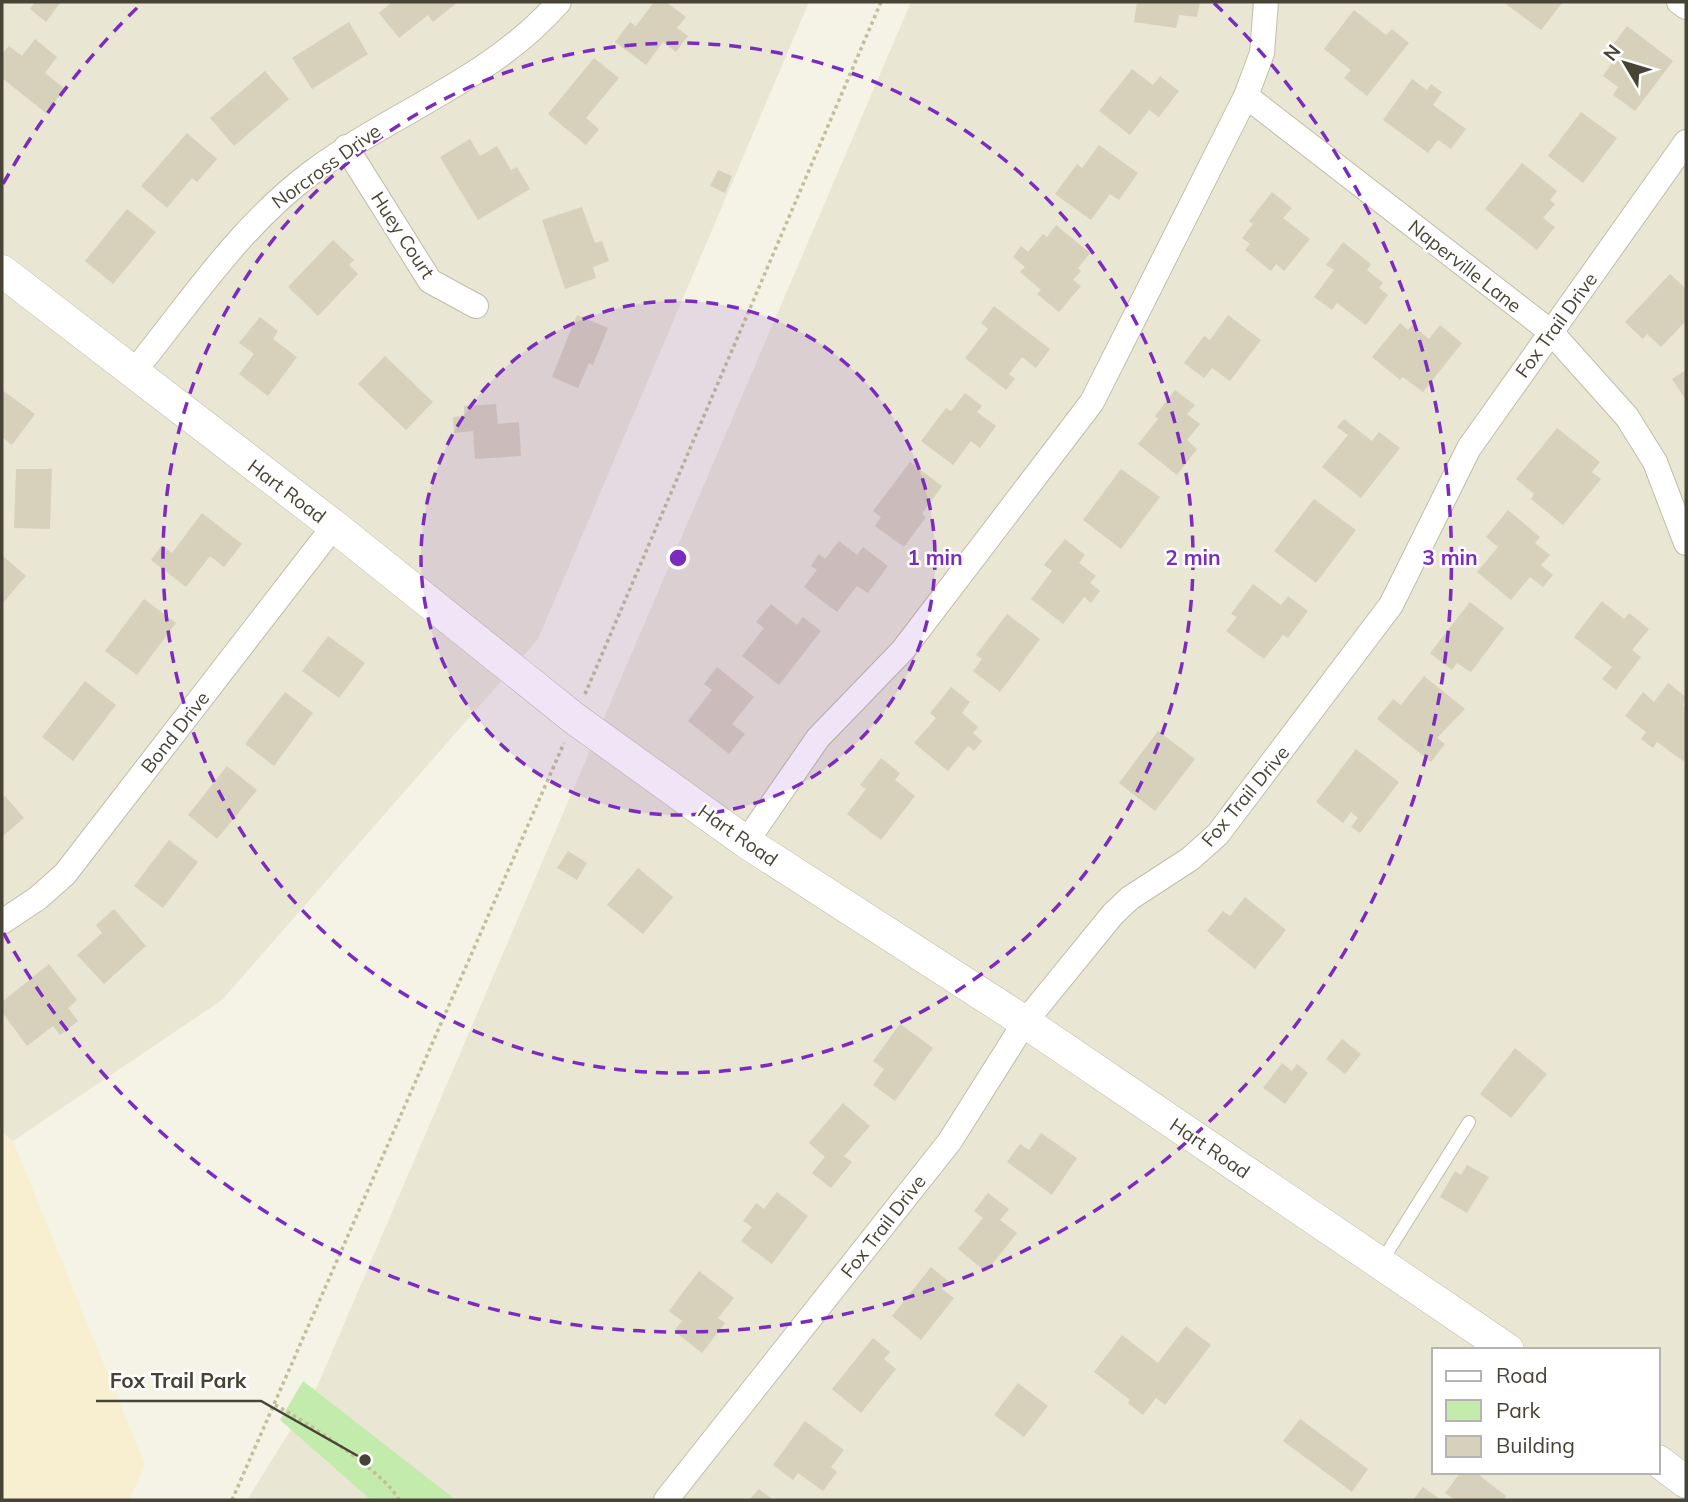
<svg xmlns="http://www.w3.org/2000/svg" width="1688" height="1502" viewBox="0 0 1688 1502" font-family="Mulish,sans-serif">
  <rect width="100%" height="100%" fill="#f4f3e6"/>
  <g fill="#e9e6d4" fill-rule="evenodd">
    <path d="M2 2H809L538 639 222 1000 13 1141 2 1132Z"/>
    <path d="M911 2H1686V1500H247L317 1387ZM1434 1350H1658V1472H1434Z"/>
  </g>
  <path fill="#f8efd0" d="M2 1132 13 1141 145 1465 129 1500H2Z"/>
  <path fill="#c3ecac" d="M303 1381 456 1500H371L280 1420Z"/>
  <g fill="#d7d1bb">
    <path d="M35 2H58L60 3 46 22 30 9Z"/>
    <path d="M392 2H458L433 22 428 15 399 38 379 13Z"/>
    <path d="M654 2H666L686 17 677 28 688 36 676 52 663 42 646 65 615 42 630 22 636 26Z"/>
    <path d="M1137 2H1200L1197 17 1179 15 1176 28 1134 22Z"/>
    <path d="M1503 2H1563L1541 30Z"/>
    <path d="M1354 10 1386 35 1392 29 1409 43 1367 96 1344 78 1351 70 1324 49Z"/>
    <path d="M349 22 368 54 312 89 292 58Z"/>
    <path d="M1627 26 1673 61 1635 111 1613 95 1618 87 1603 76 1612 63 1604 57Z"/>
    <path d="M35 39 57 57 45 73 65 89 46 113 2 78V54L9 46 22 56Z"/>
    <path d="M594 58 619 78 586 118 599 129 586 145 548 114Z"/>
    <path d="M1132 69 1153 85 1160 76 1179 91 1159 117 1149 110 1130 135 1099 111Z"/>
    <path d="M265 71 289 99 234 146 210 118Z"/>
    <path d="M1412 79 1427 90 1431 84 1442 92 1433 105 1466 129 1451 149 1438 140 1428 153 1383 120Z"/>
    <path d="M1581 112 1617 138 1583 183 1548 156Z"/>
    <path d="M187 133 217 159 197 182 192 178 167 208 141 186Z"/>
    <path d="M470 139 480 156 497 146 511 170 517 167 530 189 478 220 440 157Z"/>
    <path d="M1099 145 1138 173 1119 200 1110 194 1091 220 1055 194 1077 164 1082 168Z"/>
    <path d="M1522 163 1557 191 1550 200 1555 204 1543 218 1555 227 1537 250 1485 209Z"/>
    <path d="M718 170 732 176 725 193 710 186Z"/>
    <path d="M1272 192 1292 208 1283 218 1310 239 1284 271 1276 264 1271 271 1245 250 1250 244 1242 238 1253 224 1249 221Z"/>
    <path d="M582 207 595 243 602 241 609 261 593 267 596 278 565 289 542 220Z"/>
    <path d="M127 209 156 232 113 284 85 261Z"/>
    <path d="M1056 225 1090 253 1078 268 1081 271 1073 280 1081 286 1059 312 1037 294 1041 290 1020 272 1025 267 1013 257 1021 246 1028 252 1043 234 1047 237Z"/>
    <path d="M333 240 354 260 349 265 358 274 318 316 288 287Z"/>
    <path d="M1343 242 1371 264 1367 270 1383 283 1379 288 1388 295 1366 325 1337 303 1332 310 1314 297 1334 270 1326 265Z"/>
    <path d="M1670 274 1686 289V321L1661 347 1647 334 1643 339 1625 322Z"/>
    <path d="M994 306 1050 349 1036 368 1022 357 1009 374 1015 379 1006 390 965 358 988 329 981 323Z"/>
    <path d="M577 315 608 328 593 365 589 363 578 388 552 377Z"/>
    <path d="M1228 315 1261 340 1230 381 1212 368 1204 378 1184 363 1204 336 1210 340Z"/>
    <path d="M260 317 278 331 273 339 297 357 268 396 239 374 254 354 239 343Z"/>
    <path d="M1400 323 1408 330 1412 325 1429 339 1440 325 1462 343 1423 392 1403 377 1400 380 1372 357Z"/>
    <path d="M385 356 433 402 406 430 358 384Z"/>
    <path d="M1686 370V400L1672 379Z"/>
    <path d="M2 390 35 414 12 445 2 437Z"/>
    <path d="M1175 390 1195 405 1187 414 1200 424 1187 440 1197 449 1177 475 1138 444 1158 419 1155 416Z"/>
    <path d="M965 393 982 406 977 412 996 426 980 448 971 441 953 465 921 441 946 408 951 411Z"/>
    <path d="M496 404 498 424 519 422 521 456 475 459 473 431 454 433 453 417 464 416V406Z"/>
    <path d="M1344 419 1372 441 1379 432 1400 448 1361 498 1322 467 1348 435 1337 427Z"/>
    <path d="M1557 428 1600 462 1592 472 1601 479 1563 525 1531 499 1534 494 1516 479Z"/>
    <path d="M910 462 942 486 922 514 926 517 904 547 875 526 881 517 873 511Z"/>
    <path d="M16 469H52L50 529 14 528Z"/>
    <path d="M1121 469 1160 497 1121 549 1083 520Z"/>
    <path d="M1314 499 1356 530 1316 583 1274 551Z"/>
    <path d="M1508 510 1540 537 1535 543 1550 555 1541 565 1553 575 1543 587 1530 577 1511 600 1477 572 1498 547 1486 537Z"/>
    <path d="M202 513 242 544 224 567 210 556 186 587 151 560 162 545 172 553Z"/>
    <path d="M1065 539 1085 555 1079 563 1096 576 1090 583 1100 591 1091 603 1084 597 1063 624 1031 599 1052 571 1044 565Z"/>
    <path d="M839 541 857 555 863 547 888 566 868 593 857 586 837 612 804 587 817 570 811 566 819 554 825 559Z"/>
    <path d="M2 555 26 576 2 604Z"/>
    <path d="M1253 584 1281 605 1288 596 1308 611 1288 638 1283 635 1264 659 1226 631 1237 617 1231 614Z"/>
    <path d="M144 599 176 623 137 675 105 651Z"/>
    <path d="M1602 601 1624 619 1629 613 1649 629 1632 650 1641 657 1616 690 1602 679 1612 667 1574 637Z"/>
    <path d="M1470 602 1504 628 1471 672 1457 663 1452 670 1430 653Z"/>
    <path d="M771 604 797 625 803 617 821 631 779 685 742 656 764 628 756 622Z"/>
    <path d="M1007 614 1040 639 1000 692 973 671 982 659 976 655Z"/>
    <path d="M328 636 365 663 339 698 302 671Z"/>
    <path d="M717 667 754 697 732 724 745 734 729 754 688 721 712 690 704 684Z"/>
    <path d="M1424 676 1465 709 1437 738 1445 744 1431 762 1377 719 1393 699 1401 705Z"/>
    <path d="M85 681 116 705 73 761 42 737Z"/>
    <path d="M1668 683 1686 697 1683 706 1686 709V758L1683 761 1657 742 1653 748 1641 739 1646 732 1625 716 1643 692 1654 702Z"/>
    <path d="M951 687 970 702 962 713 978 727 973 733 982 741 974 751 968 746 948 771 914 743 936 718 930 713Z"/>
    <path d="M285 692 313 713 274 766 245 744Z"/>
    <path d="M1158 731 1195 759 1155 811 1119 783Z"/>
    <path d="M1356 749 1399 782 1360 833 1351 827 1358 818 1351 812 1343 823 1316 802Z"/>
    <path d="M881 758 900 773 895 780 915 796 881 840 847 814 866 789 860 785Z"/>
    <path d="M227 766 257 790 217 839 188 815Z"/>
    <path d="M5 796 24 818 2 837V799Z"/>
    <path d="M169 840 198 862 163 908 134 886Z"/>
    <path d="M568 851 587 863 577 880 557 868Z"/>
    <path d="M638 868 673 897 643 934 607 905Z"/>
    <path d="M1245 897 1286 930 1255 969 1207 931 1223 911 1230 916Z"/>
    <path d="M114 909 146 946 104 984 77 955 102 933 96 925Z"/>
    <path d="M49 964 77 1000 68 1008 78 1021 60 1035 53 1026 27 1046 2 1012V1002Z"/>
    <path d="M900 1024 933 1048 895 1101 873 1085 884 1069 873 1061Z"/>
    <path d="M1342 1039 1361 1054 1345 1074 1326 1059Z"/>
    <path d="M1515 1048 1547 1074 1511 1118 1480 1094Z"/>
    <path d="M1282 1063 1292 1071 1297 1064 1308 1073 1285 1104 1263 1088Z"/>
    <path d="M843 1103 870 1126 844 1156 852 1162 831 1188 812 1173 825 1157 809 1143Z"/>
    <path d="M1041 1133 1077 1158 1052 1195 1007 1162 1020 1144 1029 1150Z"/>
    <path d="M1467 1165 1489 1177 1467 1213 1440 1197 1455 1171 1461 1175Z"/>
    <path d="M777 1192 808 1216 772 1264 741 1241 752 1227 743 1221 756 1203 764 1209Z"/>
    <path d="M988 1193 1009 1209 1000 1220 1017 1233 986 1272 958 1249 983 1218 974 1211Z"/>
    <path d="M931 1267 948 1281 942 1289 954 1298 921 1340 892 1316Z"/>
    <path d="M699 1271 734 1298 718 1318 725 1323 702 1353 674 1331 682 1321 669 1311Z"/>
    <path d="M1186 1326 1211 1345 1165 1405 1156 1398 1143 1415 1128 1403 1130 1400 1094 1372 1122 1335 1158 1363Z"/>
    <path d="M873 1338 890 1352 884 1359 896 1369 861 1413 832 1389Z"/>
    <path d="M1018 1383 1048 1406 1024 1437 994 1415Z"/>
    <path d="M1300 1419 1368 1469 1352 1492 1283 1441Z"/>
    <path d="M805 1421 844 1450 831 1467 837 1472 823 1491 798 1473 793 1480 773 1465Z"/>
    <path d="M1461 1472H1475L1506 1496 1503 1500H1455L1445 1493Z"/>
    <path d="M1423 1487 1441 1500H1413Z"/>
    <path d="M759 1489 773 1500H749Z"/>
  </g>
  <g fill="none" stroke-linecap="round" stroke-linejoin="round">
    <defs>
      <path id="service" d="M1382 1261 1469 1122"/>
      <g id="minor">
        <path d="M1679 2 1686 7"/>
        <path d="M1246 96 1551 332 1627 417 1655 462 1686 543"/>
        <path d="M346 147 430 281 476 306"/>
        <path d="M132 374C189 304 238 228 311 173 392 112 491 80 559 2"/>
        <path d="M746 842 818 738 903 650 1092 402 1246 96 1262 53 1266 2"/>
        <path d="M2 922 38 898 65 874 334 526"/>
        <path d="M666 1500 950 1141 1025 1022 1113 914 1130 898 1190 859 1218 834 1391 605 1469 448 1686 142"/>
      </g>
      <g id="tertiary">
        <path d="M2 271 334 526 575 719 746 842 1025 1022 1508 1350"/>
        <path d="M1658 1461 1686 1482"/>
      </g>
    </defs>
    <use href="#service" stroke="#c1bda8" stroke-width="14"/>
    <use href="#minor" stroke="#c1bda8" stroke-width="26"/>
    <use href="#tertiary" stroke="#c1bda8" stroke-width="33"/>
    <g stroke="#c3bd98" stroke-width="3.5" stroke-dasharray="3.5 3.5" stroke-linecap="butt">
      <path d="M585 694 881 2"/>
      <path d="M275 1405C305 1421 385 1472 399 1500"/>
      <path d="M232 1500 564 743"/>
    </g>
    <use href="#service" stroke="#fff" stroke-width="12"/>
    <use href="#minor" stroke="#fff" stroke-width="24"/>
    <use href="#tertiary" stroke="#fff" stroke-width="32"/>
  </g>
  <circle cx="678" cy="558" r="257" fill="#7b2cbf" fill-opacity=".12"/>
  <g fill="none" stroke="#7b2cbf" stroke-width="3.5" stroke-dasharray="12 9">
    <circle cx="678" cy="558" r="257"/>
    <circle cx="678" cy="558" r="515"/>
    <path d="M3 184A772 772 0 0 1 142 3M1214 3A772 772 0 1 1 3 932"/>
  </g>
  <g text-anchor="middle" stroke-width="5" stroke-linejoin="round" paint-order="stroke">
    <g font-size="19" fill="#484435" stroke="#fff">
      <text transform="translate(326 166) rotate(-36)" y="7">Norcross Drive</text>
      <text transform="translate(403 235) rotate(57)" y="7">Huey Court</text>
      <text transform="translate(1465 266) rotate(38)" y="7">Naperville Lane</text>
      <text transform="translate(1556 325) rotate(-54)" y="7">Fox Trail Drive</text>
      <text transform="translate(287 491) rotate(37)" y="7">Hart Road</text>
      <text transform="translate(175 732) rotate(-52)" y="7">Bond Drive</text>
      <text transform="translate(1245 796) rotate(-50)" y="7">Fox Trail Drive</text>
      <text transform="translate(738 835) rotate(35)" y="7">Hart Road</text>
      <text transform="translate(1210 1148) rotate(34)" y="7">Hart Road</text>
      <text transform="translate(883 1226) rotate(-52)" y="7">Fox Trail Drive</text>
    </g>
  </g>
  <circle cx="678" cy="558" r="10" fill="#7b2cbf" stroke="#fff" stroke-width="3.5"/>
  <g font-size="21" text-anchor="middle" font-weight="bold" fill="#7b2cbf" stroke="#fff" stroke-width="5" stroke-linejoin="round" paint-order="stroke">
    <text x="935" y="565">1 min</text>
    <text x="1193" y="565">2 min</text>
    <text x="1450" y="565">3 min</text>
  </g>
  <path fill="none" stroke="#484435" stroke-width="2.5" d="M365 1460L261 1401H96"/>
  <circle fill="#484435" stroke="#fff" stroke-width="2.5" cx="365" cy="1460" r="7"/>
  <g font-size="21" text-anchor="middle" font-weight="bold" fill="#484435" stroke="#fff" stroke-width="5" stroke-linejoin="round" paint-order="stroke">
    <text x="178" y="1388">Fox Trail Park</text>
  </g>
  <rect width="1688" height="1502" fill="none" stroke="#484435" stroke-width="7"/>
  <rect x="1432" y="1348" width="228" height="126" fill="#ffffff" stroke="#b6b4ae" stroke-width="2"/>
  <rect x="1446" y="1371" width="35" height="10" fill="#ffffff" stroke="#b6b4ae" stroke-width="2"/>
  <text x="1496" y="1383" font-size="21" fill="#484435">Road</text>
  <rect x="1446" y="1400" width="35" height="21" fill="#c3ecac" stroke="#b6b4ae" stroke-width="2"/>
  <text x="1496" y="1418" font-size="21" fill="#484435">Park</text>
  <rect x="1446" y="1436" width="35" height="21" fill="#d7d1bb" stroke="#b6b4ae" stroke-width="2"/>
  <text x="1496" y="1453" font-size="21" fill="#484435">Building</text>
  <g transform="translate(1625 63) rotate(308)" stroke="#ffffff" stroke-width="5" paint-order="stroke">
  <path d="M0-5L12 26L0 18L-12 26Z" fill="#484435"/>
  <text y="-10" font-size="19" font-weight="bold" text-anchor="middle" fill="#484435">N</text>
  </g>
</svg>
